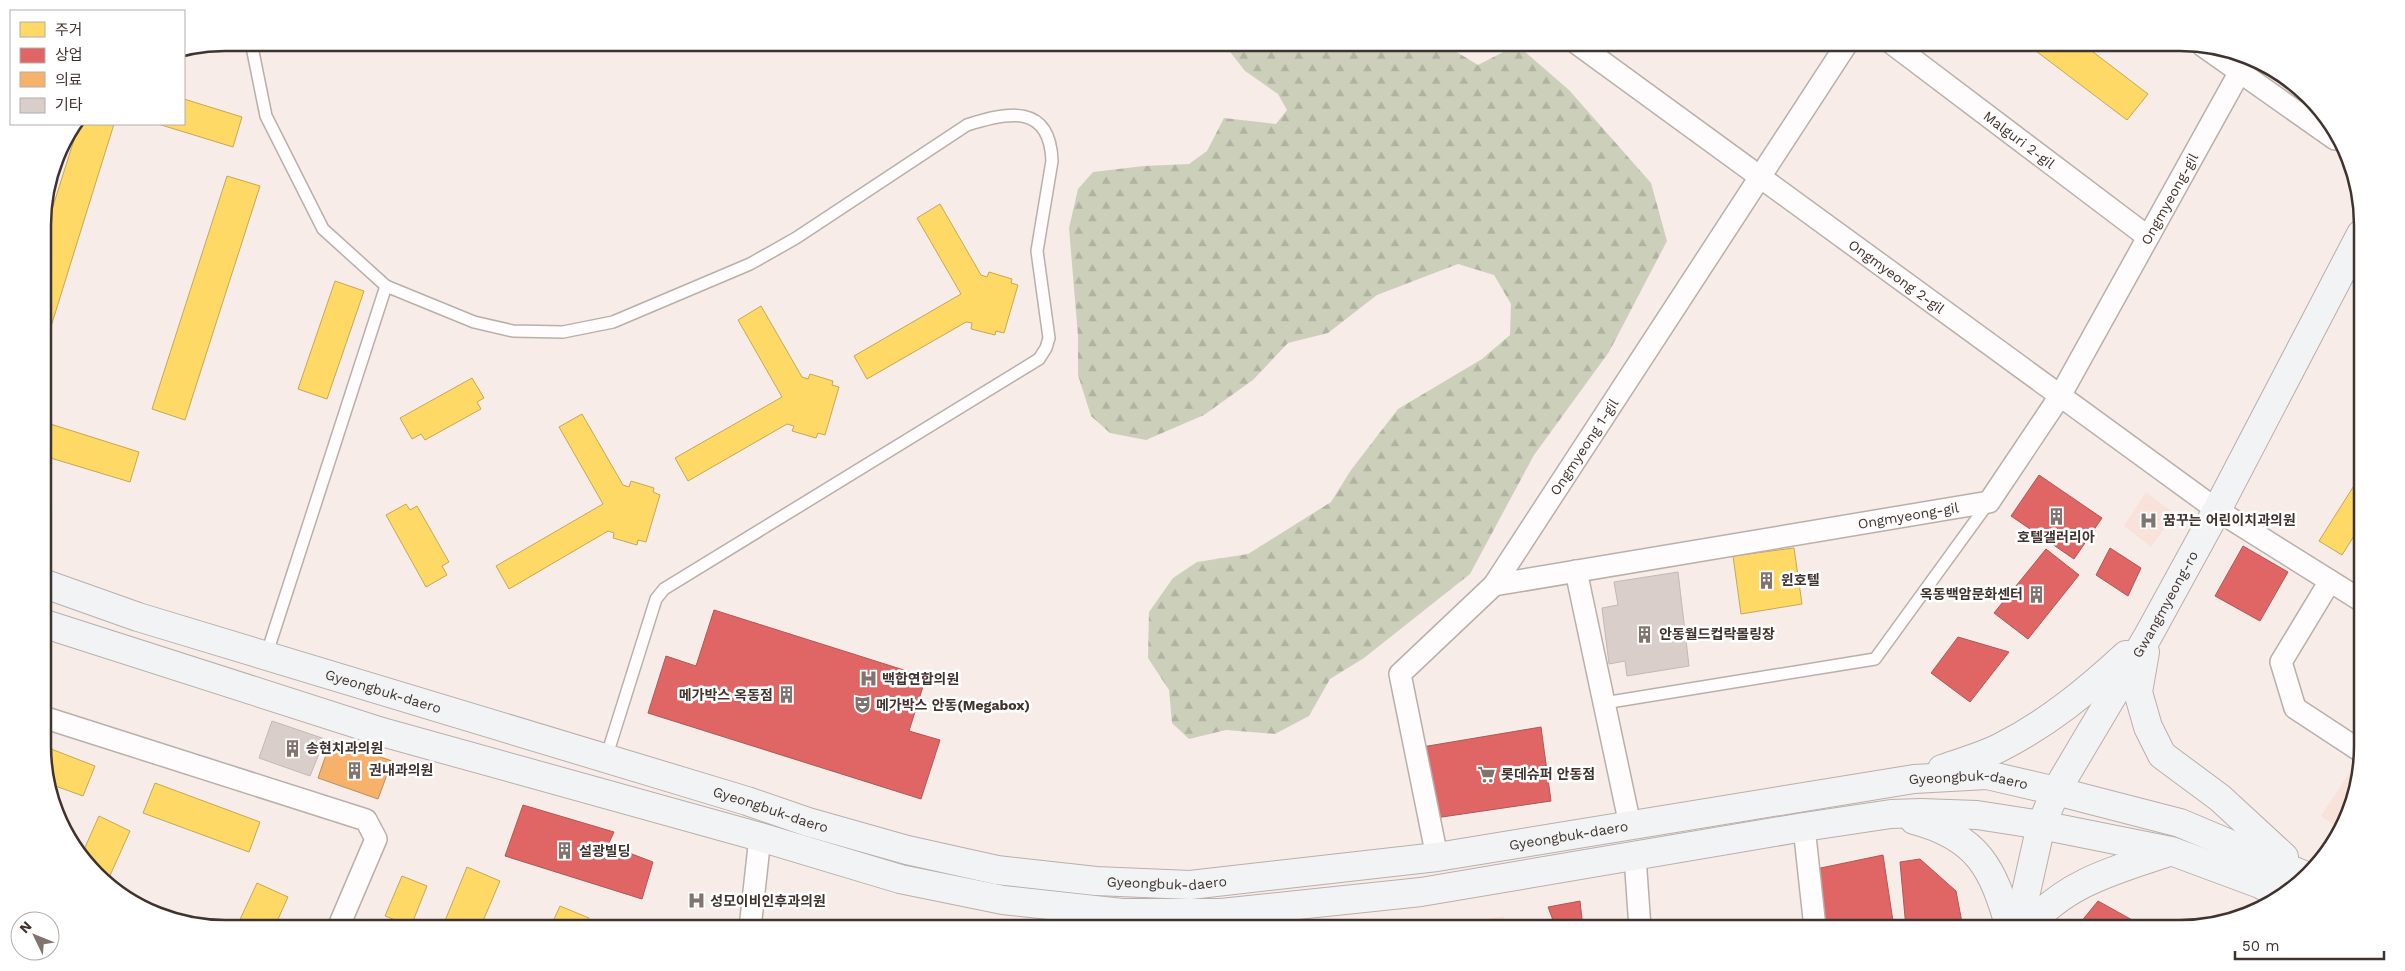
<svg xmlns="http://www.w3.org/2000/svg" width="2405" height="971" viewBox="0 0 2405 971" font-family="'Work Sans','Noto Sans KR',sans-serif">
  <defs>
    <pattern id="forest-firs" width="22" height="20" patternUnits="userSpaceOnUse" patternTransform="scale(1.25)"><rect width="22" height="20" fill="#ccd0bb"/><path d="M5 1l3.5 6h-7zM16 11l3.5 6h-7z" fill="#b0b3a1"/></pattern>
  </defs>
  <rect width="100%" height="100%" fill="#f7ece8"/>
  <g fill="#f9e2da">
    <path d="M2146 492 2175 514 2151 547 2124 526Z"/>
    <path d="M2352 769 2358 773 2353 805 2340 829 2321 816Z"/>
    <path d="M1504 916 1506 928H1475L1473 921Z"/>
  </g>
  <path fill="url(#forest-firs)" d="M1223 43H1442L1478 65 1517 45 1569 90 1651 183 1667 241 1609 352 1534 455 1470 574 1364 658 1330 679 1309 716 1275 734 1226 730 1189 739 1172 723 1169 690 1148 658 1149 612 1173 578 1197 562 1248 554 1331 502 1351 470 1398 409 1482 359 1510 335 1511 304 1494 275 1458 264 1377 295 1328 333 1288 343 1253 380 1204 415 1146 440 1110 433 1091 416 1078 375V336L1069 228 1078 189 1093 172 1144 166 1189 164 1207 151 1224 118 1276 124 1287 110 1278 94 1245 71Z"/>
  <g fill="#ffd966" stroke="#c6a755">
    <path d="M2024 42H2080L2148 94 2127 120Z"/>
    <path d="M184 99 242 117 233 147 158 124H184Z"/>
    <path d="M79 124H114L44 349 43 238Z"/>
    <path d="M227 176 260 186 185 420 152 409Z"/>
    <path d="M940 204 981 275 987 277 989 272 1012 279 1011 283 1018 285 1004 333 996 331 995 335 971 329 972 323 966 322 867 379 854 356 961 294 917 218Z"/>
    <path d="M335 281 364 291 327 399 298 389Z"/>
    <path d="M761 306 802 377 808 379 810 374 833 381 832 385 839 387 825 435 818 433 816 438 792 431 794 426 787 424 688 481 675 458 782 397 738 320Z"/>
    <path d="M472 378 484 398 477 402 481 409 425 440 421 434 412 439 400 418Z"/>
    <path d="M582 414 623 485 629 487 631 481 654 488 653 492 660 495 646 542 638 540 637 545 613 538 614 533 608 531 509 589 496 566 603 504 559 427Z"/>
    <path d="M44 422 139 452 130 482 44 456Z"/>
    <path d="M2362 473V523L2342 555 2319 541Z"/>
    <path d="M406 504 410 510 417 506 449 562 442 566 447 575 426 587 386 515Z"/>
    <path d="M1794 548 1802 604 1741 614 1733 556Z"/>
    <path d="M46 747 95 766 83 796 47 783Z"/>
    <path d="M155 783 260 822 249 852 143 813Z"/>
    <path d="M99 816 130 831 108 880 88 866 82 854Z"/>
    <path d="M467 867 500 881 480 928H442Z"/>
    <path d="M402 876 427 886 411 926 385 916Z"/>
    <path d="M257 883 288 897 274 928H236Z"/>
    <path d="M560 906 589 918 585 928H550Z"/>
  </g>
  <g fill="#e06666" stroke="#b05755">
    <path d="M2039 475 2102 518 2074 559 2011 516Z"/>
    <path d="M2243 546 2288 572 2260 621 2215 596Z"/>
    <path d="M2110 548 2141 568 2128 596 2096 575Z"/>
    <path d="M2046 549 2079 575 2028 639 1994 613Z"/>
    <path d="M714 610 926 677 909 731 940 740 921 799 648 713 666 656 696 666Z"/>
    <path d="M1958 637 2009 652 1970 702 1931 673Z"/>
    <path d="M1541 727 1551 801 1435 818 1422 747Z"/>
    <path d="M523 805 614 832 608 845 653 862 642 899 505 856Z"/>
    <path d="M1883 855 1894 928H1821L1811 870Z"/>
    <path d="M1920 859 1956 891 1963 928H1906L1900 862Z"/>
    <path d="M1580 901 1583 928H1556L1548 907Z"/>
    <path d="M2098 901 2143 926 2142 928H2076Z"/>
  </g>
  <path fill="#f6b26b" stroke="#bf8c59" d="M331 740 392 761 378 799 318 778Z"/>
  <g fill="#d9ceca" stroke="#c3b8b4">
    <path d="M1678 572 1689 666 1627 676 1625 661 1609 664 1602 608 1618 605 1614 582Z"/>
    <path d="M272 721 325 739 310 776 259 758Z"/>
  </g>
  <g fill="none" stroke-linecap="round" stroke-linejoin="round">
    <defs>
      <g id="lane">
        <path d="M251 42 266 116 323 229 386 286"/>
        <path d="M266 656 386 286 474 322 513 331 563 332 613 322 750 264 796 238 967 125C1007 112 1050 103 1052 161L1037 251 1049 338 1046 348 1039 359 664 589 656 599 606 758"/>
        <path d="M1604 703 1875 659 1989 502"/>
      </g>
      <g id="street">
        <path id="s1" d="M1575 42 2217 510 2362 601"/>
        <path id="s2" d="M1890 42 2148 237"/>
        <path d="M2203 46 2335 139"/>
        <path d="M1576 571 1630 825"/>
        <path d="M2330 581 2281 662 2295 708 2362 752"/>
        <path id="s3" d="M1494 585 1989 502 2060 396 2248 57"/>
        <path d="M46 718 366 820 376 839 338 928"/>
        <path d="M1804 827 1815 928"/>
        <path id="s4" d="M1437 857 1400 674 1494 585 1848 42"/>
        <path d="M1635 857 1640 928"/>
        <path d="M750 928 760 837"/>
      </g>
      <g id="secondary">
        <path id="s5" d="M45 584 138 617 747 801 808 822 907 850 997 870 1096 881 1190 885 1437 857 1914 779 1987 775 2056 791 2180 823 2306 876"/>
        <path d="M45 624 382 732 760 837 900 879 1003 900 1122 913H1221L1421 892 1804 827 1891 814 1921 813 1977 815 2041 825 2171 851 2260 884 2282 896"/>
        <path d="M2145 652 2138 692 2148 727 2162 755 2220 798 2284 857"/>
        <path d="M1942 769C1961 762 1981 757 1999 748 2047 724 2087 691 2126 655"/>
        <path d="M1914 820C1978 837 1993 868 2010 928"/>
        <path id="s6" d="M2018 928 2041 825 2056 791 2148 636 2217 510 2361 234"/>
        <path d="M2028 928C2063 883 2118 869 2169 852"/>
      </g>
    </defs>
    <use href="#lane" stroke="#b9afab" stroke-width="14"/>
    <use href="#street" stroke="#b9afab" stroke-width="24"/>
    <use href="#secondary" stroke="#b9afab" stroke-width="30"/>
    <use href="#lane" stroke="#fefcfc" stroke-width="11"/>
    <use href="#street" stroke="#fefcfc" stroke-width="21"/>
    <use href="#secondary" stroke="#f1f3f4" stroke-width="28"/>
  </g>
  <defs>
    <symbol id="building-bare" viewBox="-9 -9 18 18"><path d="M-4-6H4V6H1V3H-1V6H-4ZM-2.5-4.3h1.7v1.8h-1.7ZM.8-4.3h1.7v1.8H.8ZM-2.5-1h1.7V.8h-1.7ZM.8-1h1.7V.8H.8Z" fill="#80746f" stroke="#fff" stroke-width="2.5" paint-order="stroke"/></symbol>
    <symbol id="hospital-bare" viewBox="-9 -9 18 18"><path d="M-5-5h3v3.5h4V-5h3V5h-3V1.5h-4V5h-3Z" fill="#80746f" stroke="#fff" stroke-width="2.5" paint-order="stroke"/></symbol>
    <symbol id="theatre-bare" viewBox="-9 -9 18 18"><path d="M-5-5.5Q0-4 5-5.5V0Q5 5 0 6Q-5 5-5 0ZM-3.3-2.5H-1v1.5H-3.3ZM1-2.5H3.3v1.5H1ZM-2.8 1Q0 5.5 2.8 1Z" fill="#80746f" stroke="#fff" stroke-width="2.5" paint-order="stroke"/></symbol>
    <symbol id="supermarket-bare" viewBox="-9 -9 18 18"><path d="M-6-5.5h2.5l.6 2H6L4.5 2H-2.5L-4.4-4H-6ZM-1.5 3.2a1.3 1.3 0 1 0 .1 0ZM3 3.2a1.3 1.3 0 1 0 .1 0Z" fill="#80746f" stroke="#fff" stroke-width="2.5" paint-order="stroke"/></symbol>
  </defs>
  <g fill-rule="evenodd">
    <use href="#building-bare" x="2044" y="504" width="25" height="25"/>
    <use href="#hospital-bare" x="2136" y="508" width="25" height="25"/>
    <use href="#building-bare" x="1754" y="568" width="25" height="25"/>
    <use href="#building-bare" x="2024" y="582" width="25" height="25"/>
    <use href="#building-bare" x="1632" y="622" width="25" height="25"/>
    <use href="#hospital-bare" x="856" y="666" width="25" height="25"/>
    <use href="#building-bare" x="774" y="682" width="25" height="25"/>
    <use href="#theatre-bare" x="850" y="692" width="25" height="25"/>
    <use href="#building-bare" x="280" y="736" width="25" height="25"/>
    <use href="#building-bare" x="342" y="758" width="25" height="25"/>
    <use href="#supermarket-bare" x="1474" y="762" width="25" height="25"/>
    <use href="#building-bare" x="552" y="838" width="25" height="25"/>
    <use href="#hospital-bare" x="684" y="888" width="25" height="25"/>
  </g>
  <g text-anchor="middle" stroke-width="5" stroke-linejoin="round" paint-order="stroke">
    <g font-size="14" fill="#40332e" stroke="#fff">
      <text dy="5" stroke="none"><textPath href="#s2" startOffset="162">Malguri 2-gil</textPath></text>
      <text dy="5" stroke="none"><textPath href="#s3" startOffset="855">Ongmyeong-gil</textPath></text>
      <text dy="5" stroke="none"><textPath href="#s1" startOffset="398">Ongmyeong 2-gil</textPath></text>
      <text dy="5" stroke="none"><textPath href="#s4" startOffset="481">Ongmyeong 1-gil</textPath></text>
      <text dy="5" stroke="none"><textPath href="#s3" startOffset="420">Ongmyeong-gil</textPath></text>
      <text dy="5" stroke="none"><textPath href="#s6" startOffset="359">Gwangmyeong-ro</textPath></text>
      <text dy="5" stroke="none"><textPath href="#s5" startOffset="355">Gyeongbuk-daero</textPath></text>
      <text dy="5" stroke="none"><textPath href="#s5" startOffset="1975">Gyeongbuk-daero</textPath></text>
      <text dy="5" stroke="none"><textPath href="#s5" startOffset="760">Gyeongbuk-daero</textPath></text>
      <text dy="5" stroke="none"><textPath href="#s5" startOffset="1570">Gyeongbuk-daero</textPath></text>
      <text dy="5" stroke="none"><textPath href="#s5" startOffset="1165">Gyeongbuk-daero</textPath></text>
    </g>
    <g font-size="14" font-weight="bold" fill="#40332e" stroke="#fff" text-anchor="start">
      <text x="2163" y="525">꿈꾸는 어린이치과의원</text>
      <text x="2056" y="542" text-anchor="middle">호텔갤러리아</text>
      <text x="1781" y="585">윈호텔</text>
      <text x="2023" y="599" text-anchor="end">옥동백암문화센터</text>
      <text x="1659" y="639">안동월드컵락볼링장</text>
      <text x="882" y="684">백합연합의원</text>
      <text x="773" y="700" text-anchor="end">메가박스 옥동점</text>
      <text x="876" y="710">메가박스 안동(Megabox)</text>
      <text x="306" y="753">송현치과의원</text>
      <text x="369" y="775">권내과의원</text>
      <text x="1501" y="779">롯데슈퍼 안동점</text>
      <text x="579" y="856">설광빌딩</text>
      <text x="710" y="906">성모이비인후과의원</text>
    </g>
  </g>
  <path d="M0 0H2405V971H0ZM225 51H2180A174 174 0 0 1 2354 225V746A174 174 0 0 1 2180 920H225A174 174 0 0 1 51 746V225A174 174 0 0 1 225 51Z" fill="#fff" fill-rule="evenodd"/>
  <path fill="none" stroke="#40332e" stroke-width="2.5" d="M225 51H2180A174 174 0 0 1 2354 225V746A174 174 0 0 1 2180 920H225A174 174 0 0 1 51 746V225A174 174 0 0 1 225 51Z"/>
  <rect x="10" y="10" width="175" height="115" fill="#ffffff" stroke="#b3adab"/>
  <rect x="20" y="22" width="25" height="15" fill="#ffd966" stroke="#b3adab"/>
  <text x="55" y="35" font-size="15" fill="#40332e">주거</text>
  <rect x="20" y="48" width="25" height="15" fill="#e06666" stroke="#b3adab"/>
  <text x="55" y="60" font-size="15" fill="#40332e">상업</text>
  <rect x="20" y="72" width="25" height="15" fill="#f6b26b" stroke="#b3adab"/>
  <text x="55" y="85" font-size="15" fill="#40332e">의료</text>
  <rect x="20" y="98" width="25" height="15" fill="#d9ceca" stroke="#b3adab"/>
  <text x="55" y="110" font-size="15" fill="#40332e">기타</text>
  <g transform="translate(35 936) rotate(313)"><circle r="24" fill="#ffffff" stroke="#b3adab"/>
  <path d="M0-4L9 19L0 12L-9 19Z" fill="#80746f"/>
  <text y="-8" font-size="14" font-weight="bold" text-anchor="middle" fill="#40332e">N</text>
  </g>
  <path d="M2235 951v8h149v-8" fill="none" stroke="#40332e" stroke-width="2.5"/>
  <text x="2242" y="951" font-size="15" fill="#40332e" stroke="#ffffff" stroke-width="4" paint-order="stroke">50 m</text>
</svg>
